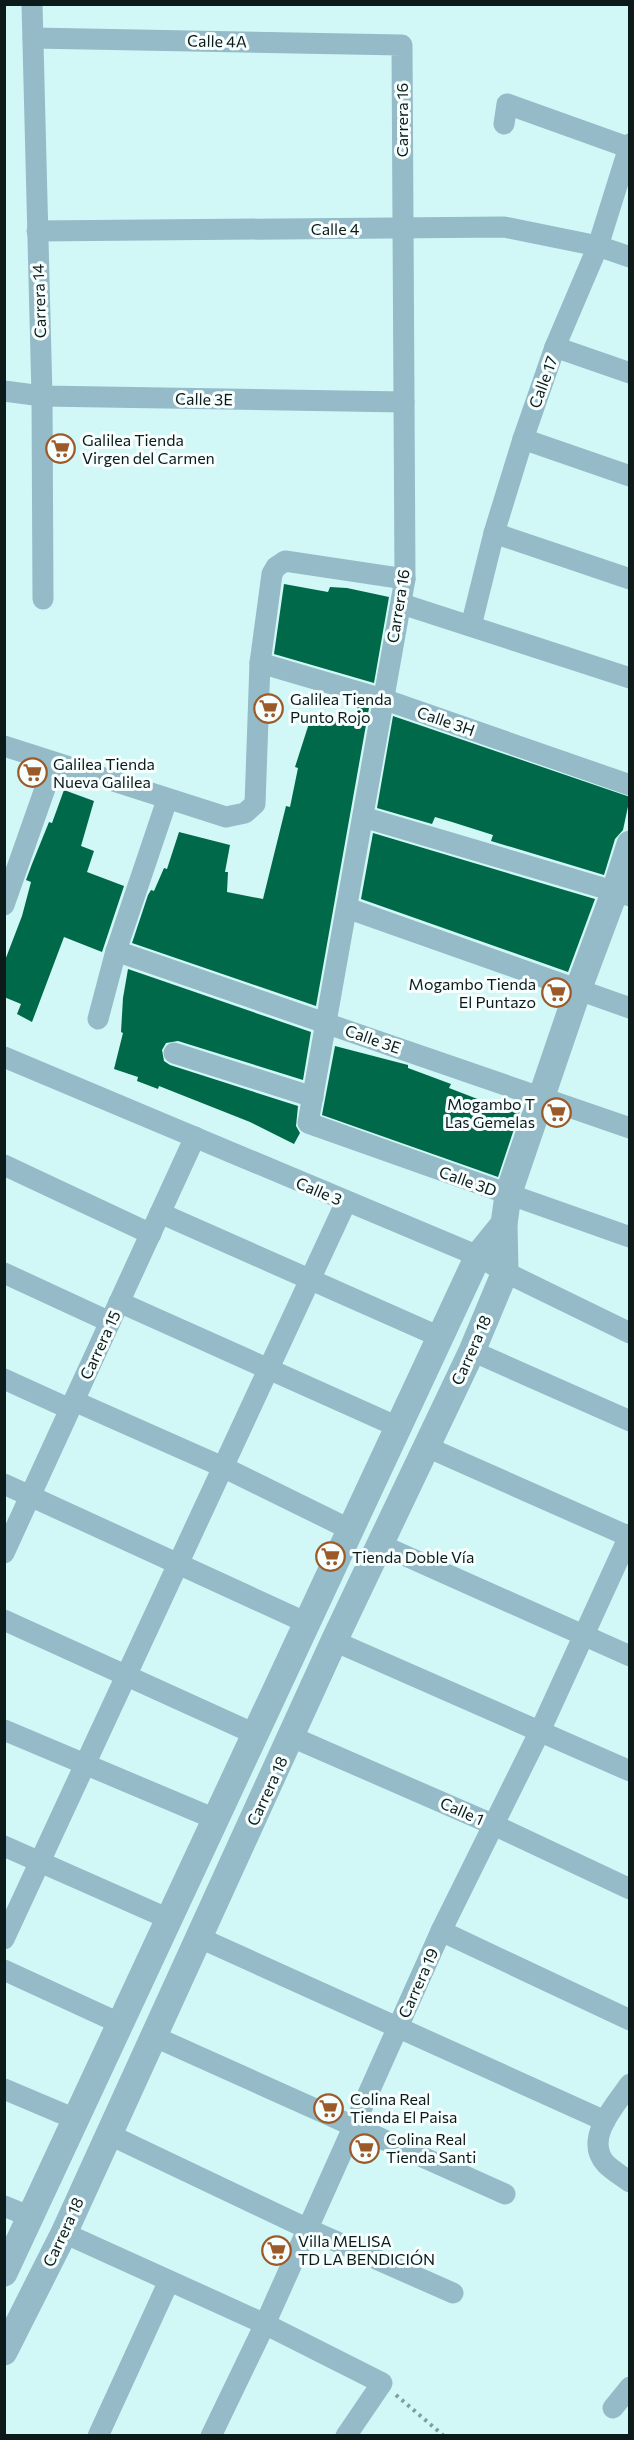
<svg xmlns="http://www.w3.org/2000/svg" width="634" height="2440" viewBox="0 0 634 2440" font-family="Commissioner,sans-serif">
  <rect width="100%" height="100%" fill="#d1f8f6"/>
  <g fill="#006949">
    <path d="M284 584 328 592 330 587 347 588 389 597 374 683 274 654Z"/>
    <path d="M358 705 369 708 316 1006 132 943 148 895 151 890 154 891 164 868 167 869 179 832 230 845 225 872H228L227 892 263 899 286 806 290 807 298 768 295 767 312 714 353 724Z"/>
    <path d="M393 716 630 797 623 830 615 839 604 875 491 841 493 835 452 822 435 817 432 824 377 808Z"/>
    <path d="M64 790 94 801 81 846 94 851 87 872 124 886 102 952 64 937 32 1022 17 1014 21 1004 4 997V963L22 916 31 882 26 880 32 864 49 822 52 823Z"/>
    <path d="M373 833 595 899 568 972 361 899Z"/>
    <path d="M128 969 311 1032 303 1080 178 1041 166 1043 162 1050 164 1061 170 1065 298 1106 296 1126 300 1133 294 1144 250 1122 159 1086 158 1089 137 1081 138 1077 114 1069 123 1033 121 1032 123 998Z"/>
    <path d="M335 1046 408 1065V1068L451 1084 449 1088 506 1110 508 1104 521 1108 498 1177 322 1115Z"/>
  </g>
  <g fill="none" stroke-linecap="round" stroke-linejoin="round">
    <path stroke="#819e9c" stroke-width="4" stroke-dasharray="3 4.5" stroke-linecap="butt" d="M396 2395 444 2436"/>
    <g stroke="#94bbc7" stroke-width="21">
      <path d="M32 4 42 396 43 599"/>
      <path d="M33 38 402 45 405 579 308 1123 630 1237"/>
      <path d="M504 124 507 104 630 148"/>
      <path d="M37 231 504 227 598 246 630 257"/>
      <path d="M555 347 630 373"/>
      <path d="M4 391 42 396 404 402"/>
      <path d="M523 439 630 476"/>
      <path d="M494 533 630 579"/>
      <path d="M402 604 630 678"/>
      <path d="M471 626 494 533 523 439 555 347 598 246 630 144"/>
      <path d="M260 663 383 699 630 785"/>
      <path d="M4 746 226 817 245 813 255 804 260 663 272 574 276 567 285 561 405 579"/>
      <path d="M363 817 630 896"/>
      <path d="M4 905 54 763"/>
      <path d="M347 908 630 1008"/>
      <path d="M116 951 630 1128"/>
      <path d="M98 1019 116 951 167 800"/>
      <path d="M174 1053 313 1097"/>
      <path d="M4 1057 478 1256 505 1272 630 1333"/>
      <path d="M4 1165 151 1234"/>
      <path d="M160 1213 440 1337"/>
      <path d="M4 1273 110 1322"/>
      <path d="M119 1302 398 1427"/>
      <path d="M472 1351 630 1421"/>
      <path d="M4 1379 70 1409"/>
      <path d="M74 1401 223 1467 351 1530"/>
      <path d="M427 1447 630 1537"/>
      <path d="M4 1484 307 1623"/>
      <path d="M379 1544 630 1656"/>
      <path d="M4 1553 195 1137"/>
      <path d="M4 1620 257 1735"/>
      <path d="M334 1641 630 1771"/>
      <path d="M4 1730 215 1819"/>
      <path d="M292 1737 494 1825 630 1889"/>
      <path d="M4 1846 169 1919"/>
      <path d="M441 1931 630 2020"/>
      <path d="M200 1938 605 2121"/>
      <path d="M4 1939 346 1202"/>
      <path d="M4 1970 119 2023"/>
      <path d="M155 2037 505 2194"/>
      <path d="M630 2084C615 2106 583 2139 606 2164 613 2171 622 2176 630 2182"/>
      <path d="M4 2089 75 2119"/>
      <path d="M108 2134 308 2229 453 2293"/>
      <path d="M4 2206 31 2217"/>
      <path d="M64 2233 265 2324 382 2383 346 2436"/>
      <path d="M613 2408 630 2387"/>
      <path d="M98 2436 169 2281"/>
      <path d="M211 2436 265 2324 441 1931 540 1731 630 1534"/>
    </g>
    <g stroke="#94bbc7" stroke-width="27">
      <path d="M4 2273 478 1256 504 1224"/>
      <path d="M4 2352 64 2233 334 1641 472 1351 505 1272 504 1224 508 1195 578 990 615 891 630 844"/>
    </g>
  </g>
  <defs>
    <symbol id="supermarket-ring" viewBox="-11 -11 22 22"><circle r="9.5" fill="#f7fefe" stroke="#9d5a29" stroke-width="1.5"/><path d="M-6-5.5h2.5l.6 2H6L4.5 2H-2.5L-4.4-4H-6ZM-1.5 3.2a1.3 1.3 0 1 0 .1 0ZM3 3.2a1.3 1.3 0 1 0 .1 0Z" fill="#9d5a29"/></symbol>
  </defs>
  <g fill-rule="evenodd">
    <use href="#supermarket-ring" x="44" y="432" width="33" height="33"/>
    <use href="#supermarket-ring" x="252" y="692" width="33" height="33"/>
    <use href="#supermarket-ring" x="16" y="756" width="33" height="33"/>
    <use href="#supermarket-ring" x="540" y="976" width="33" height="33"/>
    <use href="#supermarket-ring" x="540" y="1096" width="33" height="33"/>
    <use href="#supermarket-ring" x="314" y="1540" width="33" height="33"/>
    <use href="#supermarket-ring" x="312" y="2092" width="33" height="33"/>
    <use href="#supermarket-ring" x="348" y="2132" width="33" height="33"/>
    <use href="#supermarket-ring" x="260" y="2234" width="33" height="33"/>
  </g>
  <g text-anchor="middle" stroke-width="6" stroke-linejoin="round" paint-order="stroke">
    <g font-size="16" fill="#0c1b1a" stroke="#f7fefe">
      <text transform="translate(217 41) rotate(1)" y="6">Calle 4A</text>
      <text transform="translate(402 120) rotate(-90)" y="6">Carrera 16</text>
      <text x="335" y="235">Calle 4</text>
      <text transform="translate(39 301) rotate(-92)" y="6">Carrera 14</text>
      <text transform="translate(543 382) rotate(-70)" y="6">Calle 17</text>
      <text transform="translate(204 399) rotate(1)" y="6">Calle 3E</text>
      <text transform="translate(398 606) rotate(-81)" y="6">Carrera 16</text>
      <text transform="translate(446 721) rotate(19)" y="6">Calle 3H</text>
      <text transform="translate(373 1039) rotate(19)" y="6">Calle 3E</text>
      <text transform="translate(468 1181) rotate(20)" y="6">Calle 3D</text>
      <text transform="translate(319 1191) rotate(23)" y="6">Calle 3</text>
      <text transform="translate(100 1345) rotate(-65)" y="6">Carrera 15</text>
      <text transform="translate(471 1350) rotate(-66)" y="6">Carrera 18</text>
      <text transform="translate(267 1791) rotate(-65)" y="6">Carrera 18</text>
      <text transform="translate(462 1811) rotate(24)" y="6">Calle 1</text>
      <text transform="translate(418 1983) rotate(-66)" y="6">Carrera 19</text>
      <text transform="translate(63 2232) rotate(-65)" y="6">Carrera 18</text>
    </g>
    <g font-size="16" fill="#0c1b1a" stroke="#f7fefe" text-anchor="start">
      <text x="82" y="446">Galilea Tienda<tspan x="82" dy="18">Virgen del Carmen</tspan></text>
      <text x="290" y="705">Galilea Tienda<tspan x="290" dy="18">Punto Rojo</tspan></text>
      <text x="53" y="770">Galilea Tienda<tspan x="53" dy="18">Nueva Galilea</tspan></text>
      <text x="536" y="990" text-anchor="end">Mogambo Tienda<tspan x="536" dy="18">El Puntazo</tspan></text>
      <text x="535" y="1110" text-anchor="end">Mogambo T<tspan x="535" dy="18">Las Gemelas</tspan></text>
      <text x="352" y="1563">Tienda Doble Vía</text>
      <text x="350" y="2105">Colina Real<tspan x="350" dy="18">Tienda El Paisa</tspan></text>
      <text x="386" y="2145">Colina Real<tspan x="386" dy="18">Tienda Santi</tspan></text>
      <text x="298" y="2247">Villa MELISA<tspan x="298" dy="18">TD LA BENDICIÓN</tspan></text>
    </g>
  </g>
  <rect width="634" height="2440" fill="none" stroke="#0c1b1a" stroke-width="12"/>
</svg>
